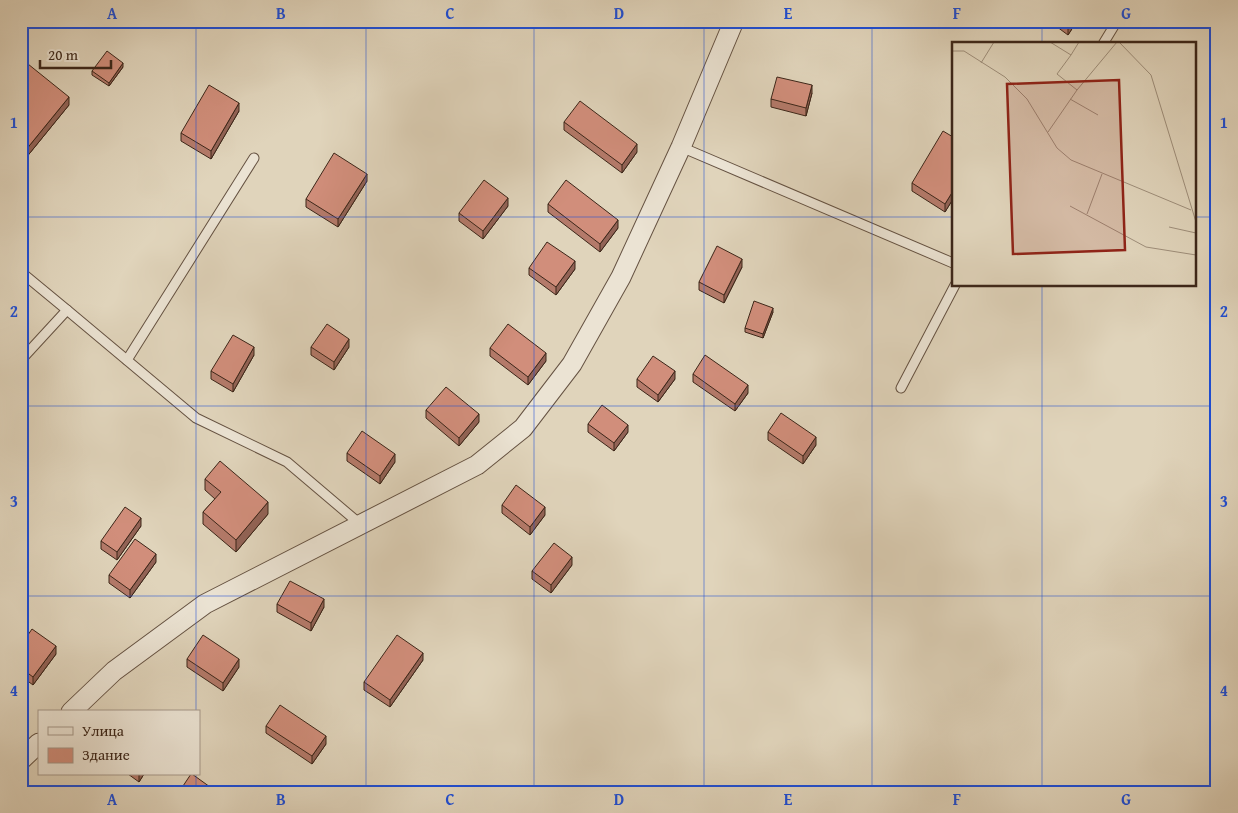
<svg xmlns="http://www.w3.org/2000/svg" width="1238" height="813" viewBox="0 0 1238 813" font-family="'Gentium Book Plus',serif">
  <rect width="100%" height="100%" fill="#e0d4bb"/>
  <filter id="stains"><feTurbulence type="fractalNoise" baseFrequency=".004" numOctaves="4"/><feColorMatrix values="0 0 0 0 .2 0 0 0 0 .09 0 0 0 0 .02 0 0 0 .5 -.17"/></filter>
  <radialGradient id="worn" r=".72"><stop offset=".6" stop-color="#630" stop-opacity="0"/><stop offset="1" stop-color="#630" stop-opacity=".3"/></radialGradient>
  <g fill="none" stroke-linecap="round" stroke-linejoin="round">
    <defs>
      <g id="service">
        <path d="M1103 44 1117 21"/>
        <path d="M681 147 953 263"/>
        <path d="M21 272 67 310 21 360"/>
        <path d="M67 310 196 418 287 462 360 524"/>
        <path d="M127 360 254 158"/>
        <path d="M901 388 955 285"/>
      </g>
      <g id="minor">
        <path d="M71 712 114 671 205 604 477 465 523 428 572 364 621 277 681 147 734 21"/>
        <path d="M21 760 39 743"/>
      </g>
    </defs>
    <use href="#service" stroke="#655242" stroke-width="11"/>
    <use href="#minor" stroke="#655242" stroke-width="21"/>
    <use href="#service" stroke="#ebe3d3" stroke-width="9"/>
    <use href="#minor" stroke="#ebe3d3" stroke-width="19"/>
  </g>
  <g fill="#b47a6a" stroke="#3c2619">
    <path d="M1049 21H1077L1068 35Z"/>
    <path d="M123 67 109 86 92 75V71Z"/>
    <path d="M21 72 69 105 25 159 21 155Z"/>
    <path d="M812 93 806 116 771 107V99Z"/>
    <path d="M239 111 211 159 181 141V133Z"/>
    <path d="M564 122 637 152 622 173 564 130Z"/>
    <path d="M953 137V199L945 212 912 191V183Z"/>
    <path d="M367 181 338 227 306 207V199Z"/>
    <path d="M548 204 618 228 600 252 548 212Z"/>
    <path d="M508 206 483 239 459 221V213Z"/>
    <path d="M742 267 724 303 699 290V282Z"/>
    <path d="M529 268 575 269 556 295 529 275Z"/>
    <path d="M773 312 763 338 745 332V328Z"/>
    <path d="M311 347H349L334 370 311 355Z"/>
    <path d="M490 348 546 361 528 385 490 356Z"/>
    <path d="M254 355 233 392 211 379V371Z"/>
    <path d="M693 374 748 393 735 411 693 382Z"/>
    <path d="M637 379H675L658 402 637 387Z"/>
    <path d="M426 410 479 422 459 446 426 418Z"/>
    <path d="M588 424 628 432 614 451 588 432Z"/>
    <path d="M768 432 816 445 803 464 768 440Z"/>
    <path d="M347 453 395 462 380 484 347 461Z"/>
    <path d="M205 479 268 514 236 552 203 524V512L215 499 205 490Z"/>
    <path d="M502 505 545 515 530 535 502 513Z"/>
    <path d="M141 526 117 560 101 549V541Z"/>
    <path d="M156 562 130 598 109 583V575Z"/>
    <path d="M572 565 551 593 532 579V571Z"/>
    <path d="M277 604 324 607 311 631 277 612Z"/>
    <path d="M21 645 56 654 33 685 21 676Z"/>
    <path d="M187 659 239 667 223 691 187 667Z"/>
    <path d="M423 660 390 707 364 690V682Z"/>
    <path d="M266 726 326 744 312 764 266 733Z"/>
    <path d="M128 774H144L139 782Z"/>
  </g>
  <g fill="#926356" stroke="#3c2619">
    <path d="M1072 21H1077L1068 35V27Z"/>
    <path d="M123 63V67L109 86V83Z"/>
    <path d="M812 85V93L806 116V108Z"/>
    <path d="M69 97V105L25 159V151Z"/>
    <path d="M239 103V111L211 159V151Z"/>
    <path d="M637 144V152L622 173V165Z"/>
    <path d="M367 174V181L338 227V219Z"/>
    <path d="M953 191V199L945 212V204Z"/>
    <path d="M508 198V206L483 239V231Z"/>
    <path d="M618 220V228L600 252V244Z"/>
    <path d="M742 259V267L724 303V295Z"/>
    <path d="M575 261V269L556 295V287Z"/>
    <path d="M773 308V312L763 338V334Z"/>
    <path d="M349 339V347L334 370V362Z"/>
    <path d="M254 347V355L233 392V384Z"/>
    <path d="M546 353V361L528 385V377Z"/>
    <path d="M675 371V379L658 402V395Z"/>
    <path d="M748 385V393L735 411V404Z"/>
    <path d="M479 414V422L459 446V438Z"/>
    <path d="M628 425V432L614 451V443Z"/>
    <path d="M816 437V445L803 464V456Z"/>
    <path d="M395 454V462L380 484V476Z"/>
    <path d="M268 502V514L236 552V540Z"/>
    <path d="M545 507V515L530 535V527Z"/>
    <path d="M141 518V526L117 560V552Z"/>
    <path d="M156 554V562L130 598V590Z"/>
    <path d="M572 557V565L551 593V585Z"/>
    <path d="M24 576V584L21 587V580Z"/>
    <path d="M324 599V607L311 631V623Z"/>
    <path d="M56 646V654L33 685V677Z"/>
    <path d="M423 653V660L390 707V700Z"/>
    <path d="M239 659V667L223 691V683Z"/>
    <path d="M326 736V744L312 764V756Z"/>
    <path d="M139 774H144L139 782Z"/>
  </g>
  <g fill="#d18e7b" stroke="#3c2619">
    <path d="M1060 21H1072L1068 27Z"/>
    <path d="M107 51 123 63 109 83 92 71Z"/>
    <path d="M28 64 69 97 25 151 21 148V72Z"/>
    <path d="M777 77 812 85 806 108 771 99Z"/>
    <path d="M209 85 239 103 211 151 181 133Z"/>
    <path d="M580 101 637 144 622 165 564 122Z"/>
    <path d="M943 131 953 137V191L945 204 912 183Z"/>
    <path d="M334 153 367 174 338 219 306 199Z"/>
    <path d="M484 180 508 198 483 231 459 213Z"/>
    <path d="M566 180 618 220 600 244 548 204Z"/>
    <path d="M547 242 575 261 556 287 529 268Z"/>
    <path d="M717 246 742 259 724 295 699 282Z"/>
    <path d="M754 301 773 308 763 334 745 328Z"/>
    <path d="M327 324 349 339 334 362 311 347Z"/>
    <path d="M508 324 546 353 528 377 490 348Z"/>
    <path d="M233 335 254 347 233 384 211 371Z"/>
    <path d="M705 355 748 385 735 404 693 374Z"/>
    <path d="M653 356 675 371 658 395 637 379Z"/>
    <path d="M446 387 479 414 459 438 426 410Z"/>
    <path d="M602 405 628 425 614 443 588 424Z"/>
    <path d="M781 413 816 437 803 456 768 432Z"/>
    <path d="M362 431 395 454 380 476 347 453Z"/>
    <path d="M220 461 268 502 236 540 203 512 221 492 205 479Z"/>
    <path d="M516 485 545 507 530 527 502 505Z"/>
    <path d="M125 507 141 518 117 552 101 541Z"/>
    <path d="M135 539 156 554 130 590 109 575Z"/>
    <path d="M554 543 572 557 551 585 532 571Z"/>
    <path d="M21 573 24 576 21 580Z"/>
    <path d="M290 581 324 599 311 623 277 604Z"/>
    <path d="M32 629 56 646 33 677 21 668V645Z"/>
    <path d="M203 635 239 659 223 683 187 659Z"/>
    <path d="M397 635 423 653 390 700 364 682Z"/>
    <path d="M280 705 326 736 312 756 266 726Z"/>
    <path d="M191 774H192L217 792H179Z"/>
  </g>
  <path fill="none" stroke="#1d4ed8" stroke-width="1" stroke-opacity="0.55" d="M196 21V712M366 21V792M534 21V792M704 21V792M872 21V792M1042 21V44M21 217H953M1194 217H1217M1042 285V792M21 406H1217M21 596H1217M196 774V792"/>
  <g transform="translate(952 42)">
    <rect width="244" height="244" fill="#e0d4bb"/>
    <path fill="none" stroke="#9e8e7a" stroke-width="1" d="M98 0 119 13 127 0M167 0 199 33 244 180M0 9H12L53 35 75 57 105 106 119 118 239 168M119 13 105 32 125 48 165 0M29 21 42 0M118 57 146 73M96 90 125 48M118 164 194 205 244 213M135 172 150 132M217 185 244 191"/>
    <path fill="#8f2418" fill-opacity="0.15" stroke="#8f2418" stroke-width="2.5" d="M167 38 173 208 61 212 55 42Z"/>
    <rect width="244" height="244" fill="none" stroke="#3c2619" stroke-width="2.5"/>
  </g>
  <rect width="1238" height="813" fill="none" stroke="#e0d4bb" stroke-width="55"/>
  <rect x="38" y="710" width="162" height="65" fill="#ebe3d3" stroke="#a59789"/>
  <rect x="48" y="727" width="25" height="8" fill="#ebe3d3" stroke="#a59789"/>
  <text x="82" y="736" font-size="15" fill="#3c2619">Улица</text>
  <rect x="48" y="748" width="25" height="15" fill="#d18e7b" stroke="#a59789"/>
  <text x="82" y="760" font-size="15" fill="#3c2619">Здание</text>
  <path d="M40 60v8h71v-8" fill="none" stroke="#3c2619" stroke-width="2.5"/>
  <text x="48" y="60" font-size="15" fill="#3c2619" stroke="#ebe3d3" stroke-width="4" paint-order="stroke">20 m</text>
  <rect x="28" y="28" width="1182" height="758" fill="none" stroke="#1d4ed8" stroke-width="2"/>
  <g font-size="16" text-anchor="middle" font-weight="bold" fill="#1d4ed8">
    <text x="112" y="19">A</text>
    <text x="281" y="19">B</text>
    <text x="450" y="19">C</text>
    <text x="619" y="19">D</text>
    <text x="788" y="19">E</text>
    <text x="957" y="19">F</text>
    <text x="1126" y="19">G</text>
    <text x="14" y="128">1</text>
    <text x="1224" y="128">1</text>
    <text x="14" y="317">2</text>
    <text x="1224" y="317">2</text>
    <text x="14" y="507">3</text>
    <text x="1224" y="507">3</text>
    <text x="14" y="696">4</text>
    <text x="1224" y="696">4</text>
    <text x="112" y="805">A</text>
    <text x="281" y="805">B</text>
    <text x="450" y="805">C</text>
    <text x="619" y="805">D</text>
    <text x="788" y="805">E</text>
    <text x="957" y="805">F</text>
    <text x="1126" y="805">G</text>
  </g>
  <rect width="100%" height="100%" filter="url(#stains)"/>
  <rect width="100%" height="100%" fill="url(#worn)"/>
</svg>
